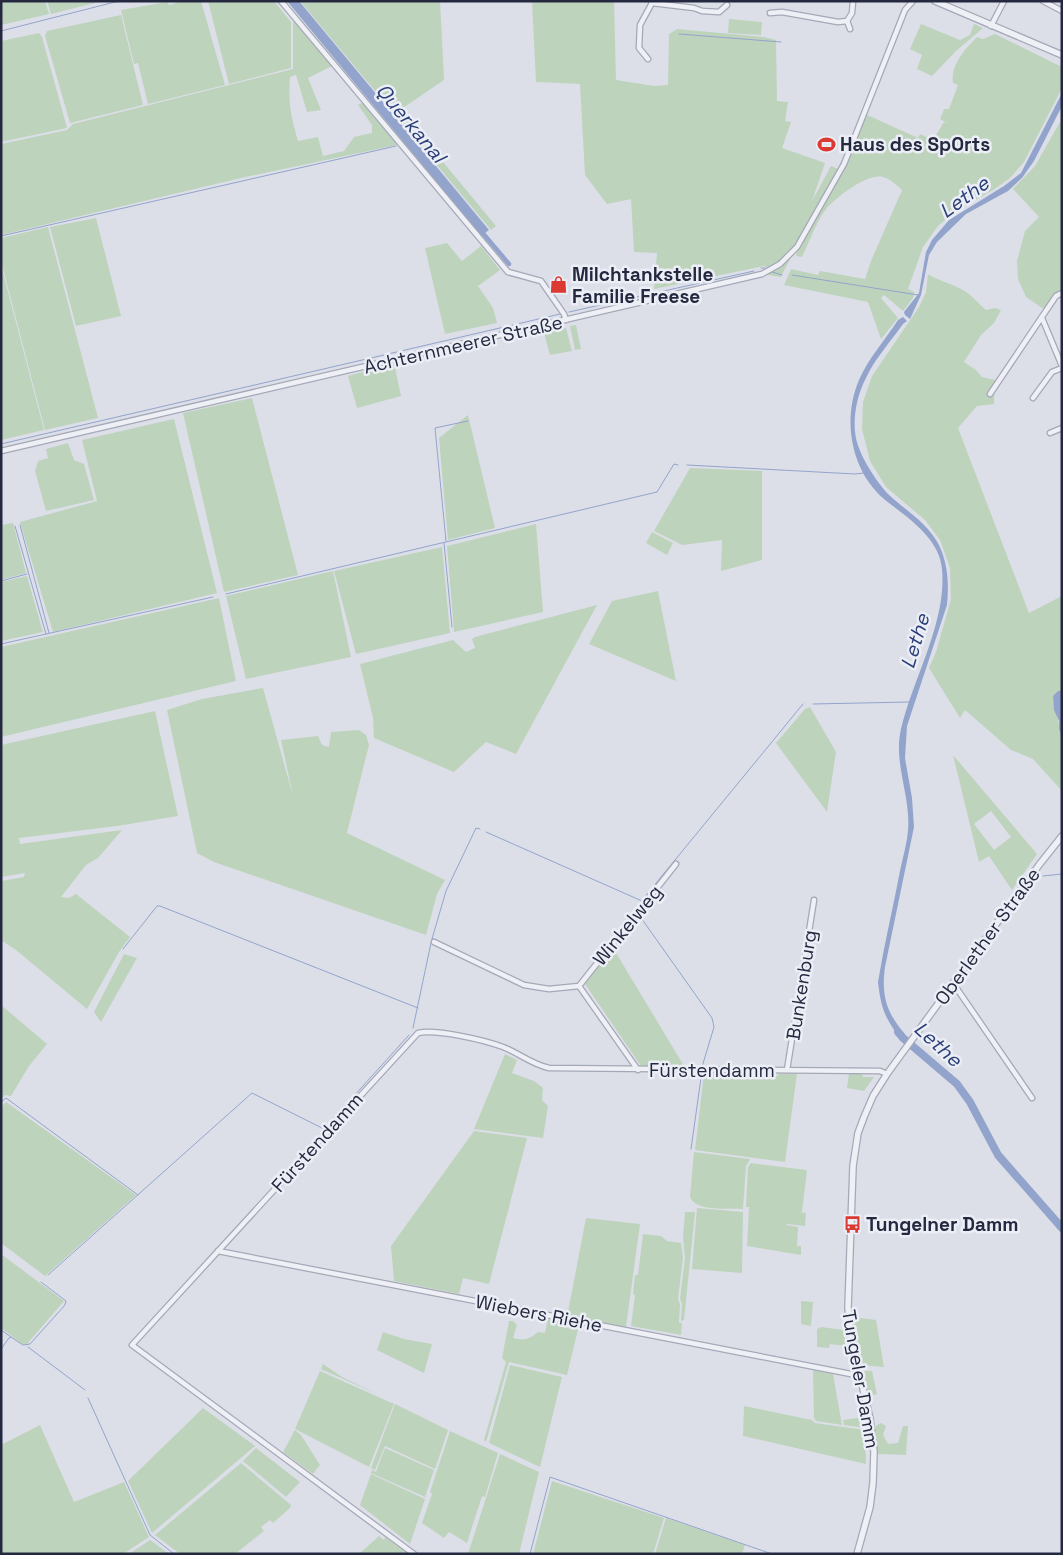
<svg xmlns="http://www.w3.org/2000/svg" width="1063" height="1555" viewBox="0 0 1063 1555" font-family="'Space Grotesk',sans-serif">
  <rect width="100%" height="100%" fill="#dcdfe8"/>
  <g fill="#bed3bc" fill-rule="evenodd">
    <path d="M1 1H45L49 14 1 25Z"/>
    <path d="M47 1H103L51 14Z"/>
    <path d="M183 1H201L225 85 148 104 138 63 134 64 121 10 167 2 169 5Z"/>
    <path d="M208 1H274L291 22V68L229 84Z"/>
    <path d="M300 1H440L444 80 400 110 496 226 491 230Z"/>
    <path d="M532 1H614L616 80 654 86 668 85 669 34 677 29 764 37 776 40 777 101 788 102 785 121 791 122 782 148 825 163 812 201 831 166 838 169 795 247 779 262 768 268 764 266 654 289 657 253 634 252 631 199 607 204 585 175 580 84 536 82Z"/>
    <path d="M121 15 143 105 70 123 45 36 47 31Z"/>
    <path d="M729 19 762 22 761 35 728 33Z"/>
    <path d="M295 20 332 66 308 78 321 110 307 112 296 75 290 77C288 102 291 117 298 141L318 137 323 156 344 151 354 137 372 133V125L358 105 364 102 397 145 241 178 1 235V144L67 130 73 124 293 69V23Z"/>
    <path d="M921 24 960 40 970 35 974 24 983 28 956 51 932 76 917 69 922 55 910 49Z"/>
    <path d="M39 33 42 37 67 128 1 142V41Z"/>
    <path d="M995 34 1062 67V88L1024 162 1010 178 993 190 954 212 938 226 923 247 908 289 914 292 913 298 903 311 884 295 881 298 898 318 881 339 868 302 784 285 791 269 818 275 820 271 865 279 871 261 902 190C896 185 891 179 883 177 867 173 837 197 827 208 818 218 808 245 802 257L796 256 798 249 846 164 865 114 918 138 920 134 933 140 944 122 949 124 940 119 944 109H949L958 85 953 83C950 65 966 48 977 37L983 39Z"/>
    <path d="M1060 122 1062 123V292L1045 310 1026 297 1018 279 1017 261 1025 231 1039 217 1013 189 1035 166Z"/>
    <path d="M96 218 121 316 76 326 50 227Z"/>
    <path d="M48 227 98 418 45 430 1 261V238Z"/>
    <path d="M447 243 462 261 481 246 500 270 478 286 493 308 497 323 445 334 425 248Z"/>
    <path d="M790 259 781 277 768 275 769 273Z"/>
    <path d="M1 265 44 430 1 440Z"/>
    <path d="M928 274C939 281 950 283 961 289 971 294 978 303 986 310L995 308 1001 310 994 323 981 335 964 362 976 370 982 377 995 380 994 404 977 406 958 428 1029 613 1062 596V690L1058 691 1053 697C1056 711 1059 725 1062 739 1063 751 1062 777 1062 791L1033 759 1011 750 965 710 960 718 929 668 936 652 951 599 950 568 940 540 925 520 886 487 870 461 862 429 863 402 872 376 919 307 926 292Z"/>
    <path d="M576 325 581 349 575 350 570 326Z"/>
    <path d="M566 328 572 351 550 355 544 333Z"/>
    <path d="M394 363 401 396 357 408 348 376Z"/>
    <path d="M252 398 298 575 224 592 183 413Z"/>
    <path d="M468 415 495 528 448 540 439 438Z"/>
    <path d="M174 419 217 593 53 632 20 522 97 501 82 440Z"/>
    <path d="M68 443 74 460 84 464 94 500 46 511 35 471 38 461 48 458 46 449Z"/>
    <path d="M690 468 762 471V560L721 571 722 540 682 545 654 531Z"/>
    <path d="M13 523 26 573 1 580V525Z"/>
    <path d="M536 524 543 612 454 632 447 546Z"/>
    <path d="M652 532 673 543 667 555 646 543Z"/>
    <path d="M442 547 450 633 356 654 334 571Z"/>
    <path d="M333 571 351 657 246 679 226 596Z"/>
    <path d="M27 576 43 632 1 641V582Z"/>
    <path d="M658 591 676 681 589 644 612 601Z"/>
    <path d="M219 598 236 681 1 737V647Z"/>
    <path d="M597 605 516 754 486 742 454 772 374 738 373 718 360 664 453 640 466 652 475 648 472 639 475 637Z"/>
    <path d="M263 688 293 796 281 740 318 736 322 745 329 747 331 732 359 730 366 735 369 745 347 833 445 880 437 894 426 935 214 862 197 853 167 710 202 699Z"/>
    <path d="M810 707 836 752 827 812 776 743 805 709Z"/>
    <path d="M155 711 178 816 117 826 19 838 20 844 122 830 98 858 86 865 61 897 69 898 76 894 130 937 119 952 87 1009 16 950 1 940V881L24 877 25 873 1 877V745Z"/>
    <path d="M953 755 1037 854 1012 890 989 856 979 862ZM991 811 1011 837 994 850 974 824Z"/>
    <path d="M616 946V953L684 1066H641L585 984 600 964Z"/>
    <path d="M124 954 137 958 101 1022 94 1012Z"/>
    <path d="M1 1005 47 1044 29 1066 11 1096 5 1095 1 1099Z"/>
    <path d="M505 1054 517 1060 512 1073 534 1081 543 1088 542 1100 548 1106 543 1138 474 1129Z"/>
    <path d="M704 1073H719V1075L778 1076V1074H797L785 1162 695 1150Z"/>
    <path d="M849 1074H862L863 1077H874L864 1091 847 1088Z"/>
    <path d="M6 1102 136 1195 45 1276 1 1243V1107Z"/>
    <path d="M474 1131 527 1138 489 1284 463 1278 459 1294 394 1281 391 1246Z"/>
    <path d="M694 1152 750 1159 746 1166 743 1209C728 1208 696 1212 690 1197Z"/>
    <path d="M751 1163 807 1170 802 1212H798L806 1213 805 1226 787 1224 786 1225 798 1227 797 1246H801V1255L747 1246 749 1207H746L748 1167Z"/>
    <path d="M697 1208 743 1212 742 1273 692 1269Z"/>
    <path d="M685 1212H695L684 1320 681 1321 682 1303 680 1299 685 1258 683 1237Z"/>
    <path d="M586 1218 640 1224 626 1327 602 1323V1321L599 1319 595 1322 567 1317Z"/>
    <path d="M643 1234 661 1236 667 1241 681 1243 683 1258 678 1299 680 1304 679 1323H682L681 1335 631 1326 635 1295 633 1294 635 1275H638Z"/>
    <path d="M1 1254 64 1301 27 1344H22L1 1328Z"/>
    <path d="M801 1301 813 1302 811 1326 801 1324Z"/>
    <path d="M853 1317 876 1320 884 1367 861 1365 854 1338Z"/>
    <path d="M548 1319 579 1325 567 1375 509 1362 486 1442 484 1440 506 1362 502 1358 509 1321H513L517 1325 513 1338C524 1341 530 1339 538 1332L545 1333Z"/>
    <path d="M821 1327 844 1330 846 1346 830 1344 829 1348 817 1347V1329Z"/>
    <path d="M383 1332 404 1339 432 1344 424 1373 377 1350Z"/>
    <path d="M323 1364 342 1377 381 1396 321 1369Z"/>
    <path d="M510 1365 562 1377 540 1467 489 1443Z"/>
    <path d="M813 1370 833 1374 842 1425 816 1421 814 1418Z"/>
    <path d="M320 1371 394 1404 369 1467 295 1429Z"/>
    <path d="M863 1371H872L877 1394 869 1396Z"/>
    <path d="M395 1404 448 1430 435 1469 385 1446 375 1470 371 1468Z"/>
    <path d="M744 1406 812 1420 815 1423 865 1430 866 1464 743 1436Z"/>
    <path d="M203 1408 255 1446 152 1533 128 1481Z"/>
    <path d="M864 1417 865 1428 844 1425 843 1420Z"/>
    <path d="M881 1423 886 1426 883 1435 888 1444 898 1443 903 1426H908L906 1455 878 1454 874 1427Z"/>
    <path d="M40 1425 74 1502 124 1482 149 1537 123 1554H70L68 1551V1554H1V1445Z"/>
    <path d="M295 1430 301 1435 320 1465 313 1474 283 1452Z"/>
    <path d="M450 1431 498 1453 485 1497 482 1496 467 1543 449 1532 444 1538 422 1523 432 1494 430 1492Z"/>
    <path d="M256 1448 300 1482 286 1497 243 1461Z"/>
    <path d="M385 1448 434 1470 425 1497 371 1473 372 1470 376 1472Z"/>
    <path d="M500 1454 539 1472 519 1554H468Z"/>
    <path d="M241 1463 291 1505 290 1508 273 1523 270 1520 261 1527 264 1531 235 1554H180L155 1535Z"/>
    <path d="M371 1474 425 1499 410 1544 360 1505Z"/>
    <path d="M552 1481 664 1518 653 1554H533Z"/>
    <path d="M666 1518 745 1545 742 1554H655Z"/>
    <path d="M379 1536 384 1540 385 1537 408 1554H359Z"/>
    <path d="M150 1540 169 1554H129Z"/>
  </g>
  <g fill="#93a4cc">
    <path d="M287 1H299L489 230 481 236Z"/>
    <path d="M1062 93V106L1034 161 1022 178 1008 191 966 214 937 242 929 255 921 295 910 319 905 315 904 312 919 293 926 252 932 240 949 220 1004 186 1021 173Z"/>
    <path d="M903 317 907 321 903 324C891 341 874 360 866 378 857 395 852 419 856 438 859 455 876 481 888 494 906 511 927 522 939 545 948 564 949 584 947 605L907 726 905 758 912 798 914 827 885 967C881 998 887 1013 907 1037L903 1042C886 1020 881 1010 878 982 884 945 893 908 900 871 903 857 907 843 908 830 911 796 893 763 901 729 913 678 947 622 942 569 940 540 910 519 889 503 852 476 841 422 859 380 868 359 885 340 898 320Z"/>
    <path d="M1062 690V738L1059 729V721L1054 710 1053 696 1058 691Z"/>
  </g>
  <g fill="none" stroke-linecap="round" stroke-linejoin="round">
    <g stroke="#93a4cc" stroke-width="1">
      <path d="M1 31 119 1"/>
      <path d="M679 34 781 42"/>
      <path d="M1 236 396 146"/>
      <path d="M761 268H765"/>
      <path d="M772 272 782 275"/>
      <path d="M792 275 918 295"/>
      <path d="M569 312 754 271"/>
      <path d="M1 444 560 314"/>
      <path d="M687 465 855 474 864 473"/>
      <path d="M20 525 49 633"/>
      <path d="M15 526 46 634"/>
      <path d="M446 541 435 428 468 421"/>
      <path d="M444 543 452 627"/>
      <path d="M1 581 27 574"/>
      <path d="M226 594 657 492 674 464 678 465"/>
      <path d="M1 644 213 597"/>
      <path d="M813 704 910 702"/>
      <path d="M486 832 642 901 648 893"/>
      <path d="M1043 876 1062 874"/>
      <path d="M652 888 803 704"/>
      <path d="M635 909 637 907"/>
      <path d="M639 915 712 1018 714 1027 702 1067"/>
      <path d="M432 939 446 891 476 828 480 829"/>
      <path d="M123 949 157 906H160L418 1008"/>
      <path d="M413 1028 431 943"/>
      <path d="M1 1102 6 1098 138 1195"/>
      <path d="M691 1149 702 1071"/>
      <path d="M48 1275 252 1093 324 1129 409 1035"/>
      <path d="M1 1330 11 1337"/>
      <path d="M28 1347 85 1390"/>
      <path d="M1 1349 9 1338 11 1337 23 1345 30 1344 65 1305 66 1301 41 1282"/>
      <path d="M88 1398 150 1535 174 1554"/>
      <path d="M530 1554 550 1477 772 1554"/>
    </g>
    <path stroke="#93a4cc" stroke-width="4.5" d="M481 231 509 264"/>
    <path stroke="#93a4cc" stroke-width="8" d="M898 1032 903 1038 957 1084 970 1102 998 1155 1062 1228"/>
    <defs>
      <g id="minor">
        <path d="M281 1 508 272 541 281 564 314 566 320"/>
        <path d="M651 1 652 3 694 8 702 11 719 12 727 5"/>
        <path d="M1043 1 1062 11"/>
        <path d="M770 13 782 12 838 22 847 21 852 13 853 1"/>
        <path d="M847 21 850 29"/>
        <path d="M991 26 1004 1"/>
        <path d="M648 59 639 48 640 25 652 3"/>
        <path d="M1042 318 1062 366"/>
        <path d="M990 394 1056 296 1062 293"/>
        <path d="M1033 398 1052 372 1062 368"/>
        <path d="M1050 433 1062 428"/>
        <path d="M1 451 762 274 780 264 797 247 844 164 905 10 913 1"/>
        <path d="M434 942 524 985 549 989 579 986 638 1070"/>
        <path d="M953 983 1032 1098"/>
        <path d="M579 986 676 864"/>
        <path d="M787 1070 814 900"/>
        <path d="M218 1251 856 1375H859"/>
        <path d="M414 1554 132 1345 418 1033C437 1029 484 1040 503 1047 519 1053 531 1064 549 1068L880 1071 887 1074"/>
      </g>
      <g id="tertiary">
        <path d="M935 1 1062 55"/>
        <path d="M857 1554 870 1507 873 1483 874 1452 870 1419 851 1336 848 1308 853 1166 858 1133 864 1117 873 1096 887 1074 1039 865 1062 836"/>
      </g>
    </defs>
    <use href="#minor" stroke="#a5a8b6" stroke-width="7"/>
    <use href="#tertiary" stroke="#a5a8b6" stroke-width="8"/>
    <use href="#minor" stroke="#eff0f6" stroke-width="4.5"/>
    <use href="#tertiary" stroke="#eff0f6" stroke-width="5.5"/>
  </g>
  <defs>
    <symbol id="stadium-bare" viewBox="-9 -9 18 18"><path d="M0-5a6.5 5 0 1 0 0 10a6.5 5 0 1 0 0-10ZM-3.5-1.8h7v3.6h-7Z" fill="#dc3932" stroke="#eceef6" stroke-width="2.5" paint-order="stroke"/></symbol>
    <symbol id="shop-bare" viewBox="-9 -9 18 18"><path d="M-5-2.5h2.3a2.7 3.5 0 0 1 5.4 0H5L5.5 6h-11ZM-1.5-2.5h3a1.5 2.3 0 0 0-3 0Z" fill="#dc3932" stroke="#eceef6" stroke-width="2.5" paint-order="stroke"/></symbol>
    <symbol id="bus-bare" viewBox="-9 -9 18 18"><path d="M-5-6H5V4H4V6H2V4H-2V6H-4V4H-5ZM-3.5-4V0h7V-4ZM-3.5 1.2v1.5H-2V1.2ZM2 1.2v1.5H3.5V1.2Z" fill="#dc3932" stroke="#eceef6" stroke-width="2.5" paint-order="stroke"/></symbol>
  </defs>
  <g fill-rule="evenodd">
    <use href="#stadium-bare" x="814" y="132" width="25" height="25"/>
    <use href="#shop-bare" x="546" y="272" width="25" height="25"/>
    <use href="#bus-bare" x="840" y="1212" width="25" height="25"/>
  </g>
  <g text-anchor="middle" stroke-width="5" stroke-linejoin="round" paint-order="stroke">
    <g font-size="19" font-weight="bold" fill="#242940" stroke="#eceef6" text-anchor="start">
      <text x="840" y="151">Haus des SpOrts</text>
      <text x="572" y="281">Milchtankstelle<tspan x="572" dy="22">Familie Freese</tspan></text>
      <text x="866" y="1231">Tungelner Damm</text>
    </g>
    <g font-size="19" fill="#242940" stroke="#eceef6">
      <text transform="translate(463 344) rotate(-13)" y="7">Achternmeerer Straße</text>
      <text transform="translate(627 925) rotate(-51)" y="7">Winkelweg</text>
      <text transform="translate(987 936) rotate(-54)" y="7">Oberlether Straße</text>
      <text transform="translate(801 985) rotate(-81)" y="7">Bunkenburg</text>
      <text x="712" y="1077">Fürstendamm</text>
      <text transform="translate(317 1142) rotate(-48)" y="7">Fürstendamm</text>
      <text transform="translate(539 1313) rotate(11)" y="7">Wiebers Riehe</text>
      <text transform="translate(861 1379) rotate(80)" y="7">Tungeler Damm</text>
    </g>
    <g font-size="20" font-style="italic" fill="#2a3e78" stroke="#eceef6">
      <text transform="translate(411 123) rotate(50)" y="7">Querkanal</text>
      <text transform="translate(964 197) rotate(-36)" y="7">Lethe</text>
      <text transform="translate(915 641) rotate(-73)" y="7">Lethe</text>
      <text transform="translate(938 1044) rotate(42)" y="7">Lethe</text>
    </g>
  </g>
  <rect width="1063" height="1555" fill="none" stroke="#242940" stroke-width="5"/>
</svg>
